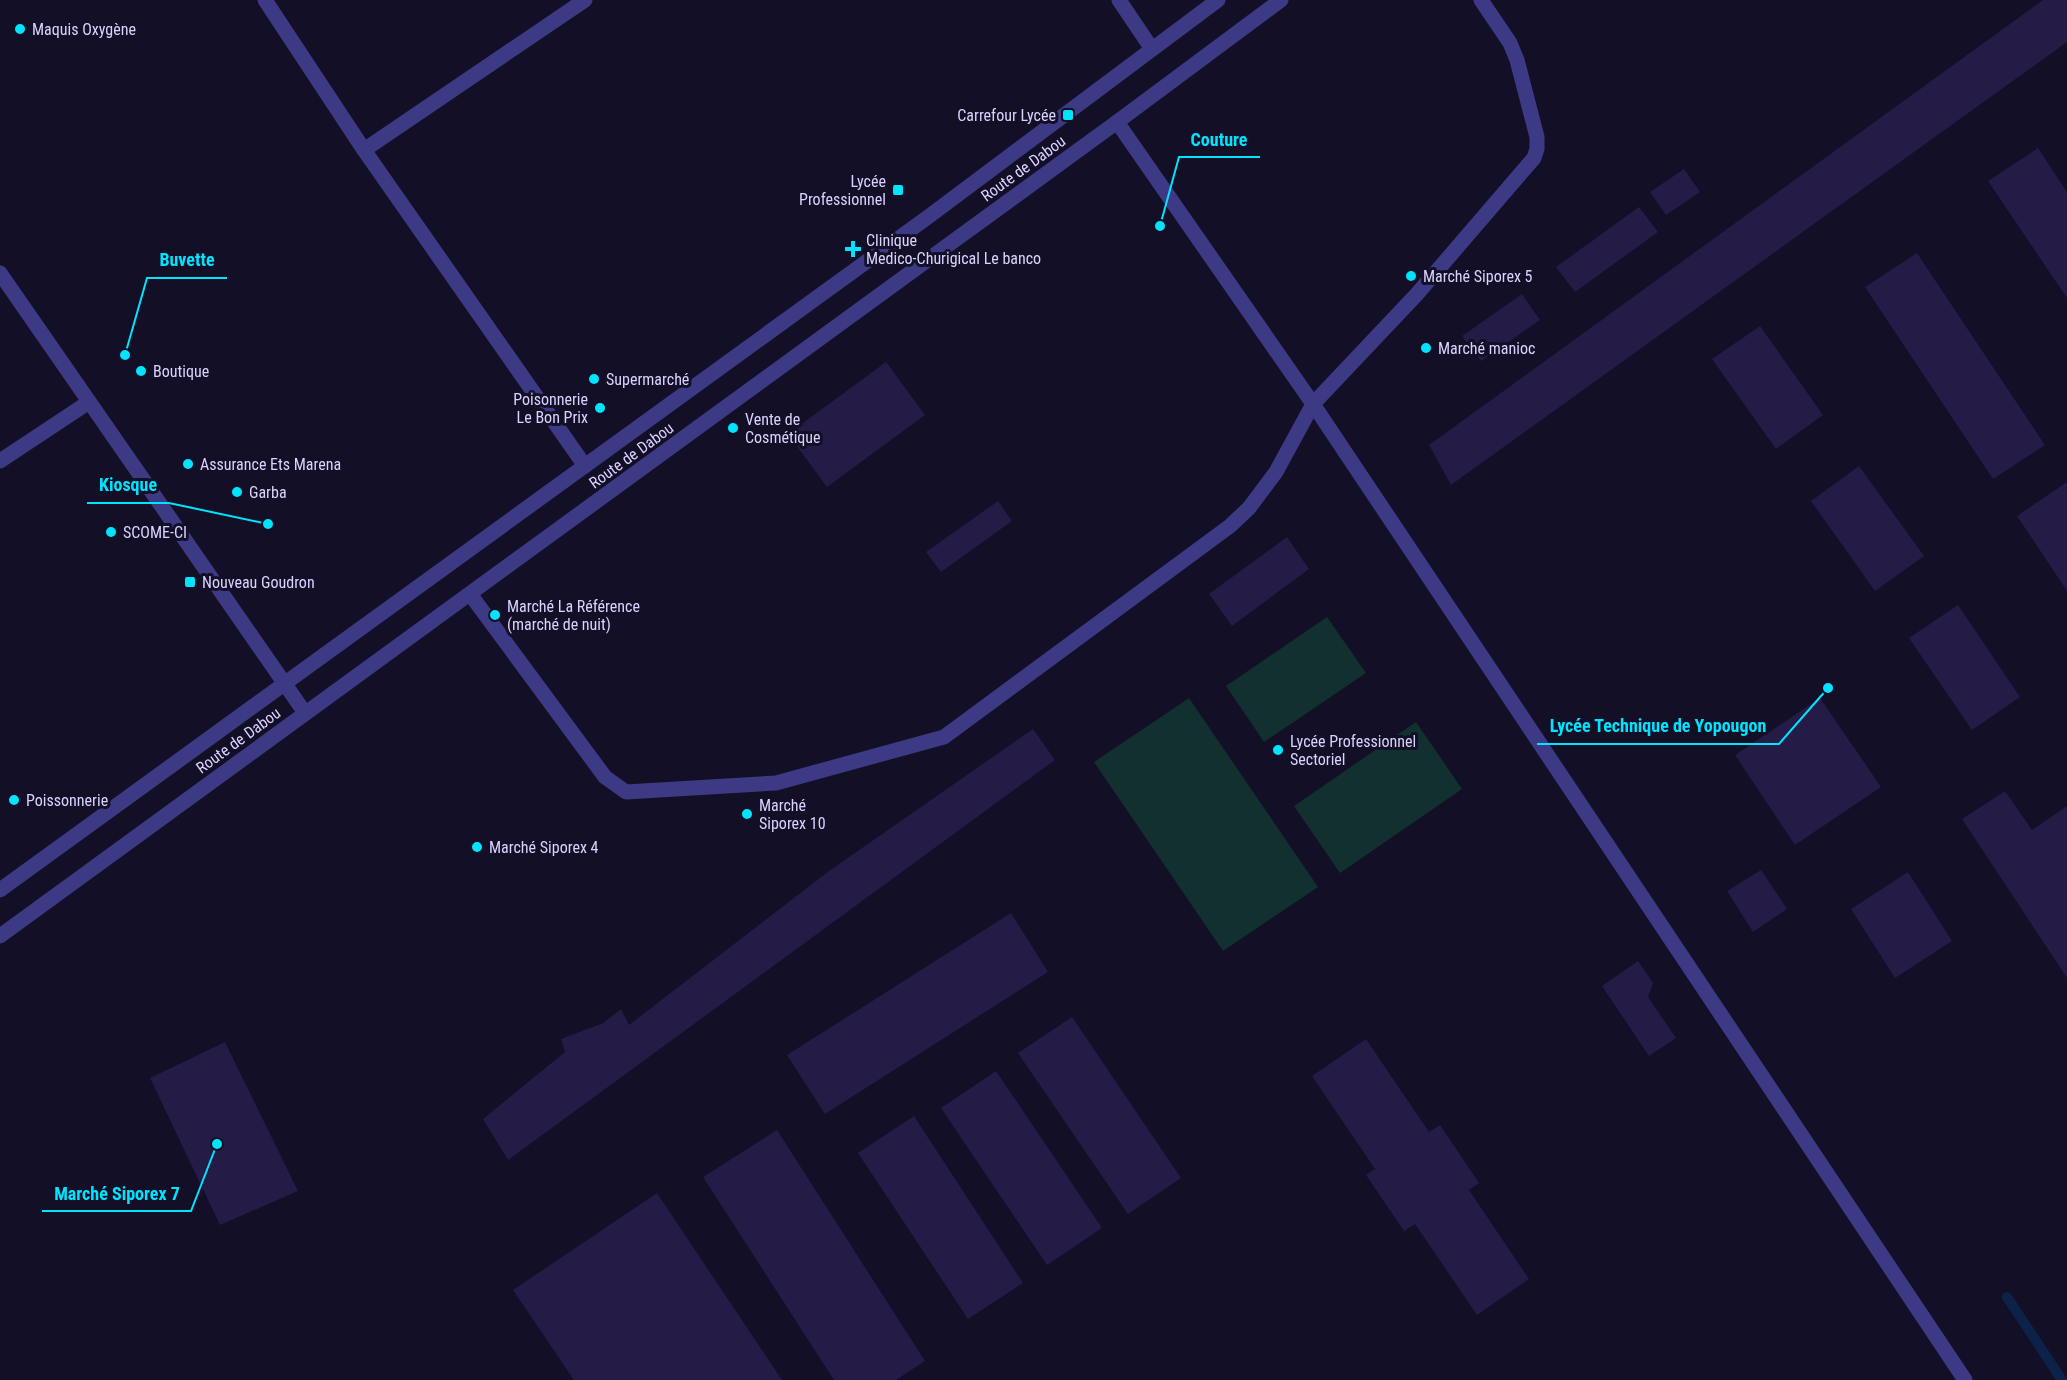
<svg xmlns="http://www.w3.org/2000/svg" width="2067" height="1380" viewBox="0 0 2067 1380" font-family="'Roboto Condensed',sans-serif">
  <rect width="100%" height="100%" fill="#130f26"/>
  <g fill="#12302f">
    <path d="M1327 617 1366 673 1264 742 1226 686Z"/>
    <path d="M1189 698 1318 887 1223 951 1094 762Z"/>
    <path d="M1416 722 1462 789 1340 873 1294 806Z"/>
  </g>
  <g fill="none" stroke-linecap="round" stroke-linejoin="round">
    <path stroke="#0c2248" stroke-width="10" d="M2007 1297 2062 1380"/>
  </g>
  <g fill="#241b47">
    <path d="M2043 0H2067V42L1451 485 1429 445Z"/>
    <path d="M2038 148 2067 192V298L1988 181Z"/>
    <path d="M1684 169 1700 192 1666 215 1650 192Z"/>
    <path d="M1639 207 1658 232 1575 292 1556 267Z"/>
    <path d="M1917 253 2045 445 1993 479 1865 287Z"/>
    <path d="M1522 294 1540 320 1481 361 1462 336Z"/>
    <path d="M1760 326 1823 415 1776 449 1712 359Z"/>
    <path d="M886 362 925 415 827 487 788 434Z"/>
    <path d="M1859 466 1924 556 1875 591 1811 501Z"/>
    <path d="M2067 482V591L2017 516Z"/>
    <path d="M998 501 1012 521 941 572 926 552Z"/>
    <path d="M1287 537 1309 569 1232 626 1209 594Z"/>
    <path d="M1958 605 2020 697 1972 730 1909 638Z"/>
    <path d="M1820 698 1881 787 1795 845 1735 755Z"/>
    <path d="M1033 729 1055 760 508 1160 483 1119 565 1052 561 1039 603 1023 621 1009 629 1025 829 871Z"/>
    <path d="M2005 791 2032 830 2067 806V978L1962 819Z"/>
    <path d="M1761 870 1787 909 1753 932 1727 891Z"/>
    <path d="M1908 872 1952 941 1895 978 1851 909Z"/>
    <path d="M1011 913 1048 972 825 1114 787 1055Z"/>
    <path d="M1638 961 1653 983 1648 997 1676 1038 1649 1056 1602 986Z"/>
    <path d="M1072 1017 1181 1178 1128 1214 1018 1053Z"/>
    <path d="M1366 1039 1429 1132 1440 1125 1479 1183 1469 1190 1529 1279 1477 1315 1415 1224 1404 1231 1366 1175 1375 1169 1312 1076Z"/>
    <path d="M225 1042 298 1191 220 1225 150 1078Z"/>
    <path d="M996 1071 1102 1228 1047 1265 941 1108Z"/>
    <path d="M914 1116 1023 1283 968 1319 858 1153Z"/>
    <path d="M777 1130 925 1361 896 1380H834L703 1177Z"/>
    <path d="M657 1193 782 1380H574L513 1290Z"/>
  </g>
  <g fill="none" stroke-linecap="round" stroke-linejoin="round">
    <g stroke="#3d3a85" stroke-width="15">
      <path d="M265 0 364 150 585 466"/>
      <path d="M1119 0 1152 49"/>
      <path d="M1117 122 1313 404 1965 1380"/>
      <path d="M364 150 585 0"/>
      <path d="M0 273 305 713"/>
      <path d="M0 461 89 402"/>
      <path d="M470 594 605 777 626 792 776 783 944 737 1230 526 1249 508 1276 472 1313 404 1417 294 1534 158 1537 149V137L1517 60 1510 43 1481 0"/>
      <path d="M0 890 928 217 1218 0"/>
      <path d="M0 936 1117 122 1281 0"/>
    </g>
  </g>
  <g fill="#00e5ff" stroke="#130f26" stroke-width="2">
    <circle cx="20" cy="29" r="6"/>
    <rect x="1062" y="109" width="12" height="12" rx="3"/>
    <rect x="892" y="184" width="12" height="12" rx="3"/>
    <path d="M850 240h6v6h6v6h-6v6h-6v-6h-6v-6h6z"/>
    <circle cx="1411" cy="276" r="6"/>
    <circle cx="1426" cy="348" r="6"/>
    <circle cx="141" cy="371" r="6"/>
    <circle cx="594" cy="379" r="6"/>
    <circle cx="600" cy="408" r="6"/>
    <circle cx="733" cy="428" r="6"/>
    <circle cx="188" cy="464" r="6"/>
    <circle cx="237" cy="492" r="6"/>
    <circle cx="111" cy="532" r="6"/>
    <rect x="184" y="576" width="12" height="12" rx="3"/>
    <circle cx="495" cy="615" r="6"/>
    <circle cx="1278" cy="750" r="6"/>
    <circle cx="14" cy="800" r="6"/>
    <circle cx="747" cy="814" r="6"/>
    <circle cx="477" cy="847" r="6"/>
  </g>
  <g text-anchor="middle" stroke-width="6" stroke-linejoin="round" paint-order="stroke">
    <g font-size="16" fill="#d9d4ff" stroke="#130f26" text-anchor="start">
      <text x="32" y="35">Maquis Oxygène</text>
      <text x="1056" y="121" text-anchor="end">Carrefour Lycée</text>
      <text x="886" y="187" text-anchor="end">Lycée<tspan x="886" dy="18">Professionnel</tspan></text>
      <text x="866" y="246">Clinique<tspan x="866" dy="18">Medico-Churigical Le banco</tspan></text>
      <text x="1423" y="282">Marché Siporex 5</text>
      <text x="1438" y="354">Marché manioc</text>
      <text x="153" y="377">Boutique</text>
      <text x="606" y="385">Supermarché</text>
      <text x="588" y="405" text-anchor="end">Poisonnerie<tspan x="588" dy="18">Le Bon Prix</tspan></text>
      <text x="745" y="425">Vente de<tspan x="745" dy="18">Cosmétique</tspan></text>
      <text x="200" y="470">Assurance Ets Marena</text>
      <text x="249" y="498">Garba</text>
      <text x="123" y="538">SCOME-CI</text>
      <text x="202" y="588">Nouveau Goudron</text>
      <text x="507" y="612">Marché La Référence<tspan x="507" dy="18">(marché de nuit)</tspan></text>
      <text x="1290" y="747">Lycée Professionnel<tspan x="1290" dy="18">Sectoriel</tspan></text>
      <text x="26" y="806">Poissonnerie</text>
      <text x="759" y="811">Marché<tspan x="759" dy="18">Siporex 10</tspan></text>
      <text x="489" y="853">Marché Siporex 4</text>
    </g>
    <g font-size="16" fill="#d9d4ff" stroke="#130f26">
      <text transform="translate(1023 168) rotate(-36)" y="6">Route de Dabou</text>
      <text transform="translate(631 455) rotate(-36)" y="6">Route de Dabou</text>
      <text transform="translate(238 740) rotate(-36)" y="6">Route de Dabou</text>
    </g>
  </g>
  <path fill="none" stroke="#00e5ff" stroke-width="2" d="M1160 226L1179 157H1260M125 355L147 278H227M268 524L169 503H87M1828 688L1779 744H1537M217 1144L191 1211H42"/>
  <g fill="#00e5ff" stroke="#130f26" stroke-width="2">
    <circle cx="1160" cy="226" r="6"/>
    <circle cx="125" cy="355" r="6"/>
    <circle cx="268" cy="524" r="6"/>
    <circle cx="1828" cy="688" r="6"/>
    <circle cx="217" cy="1144" r="6"/>
  </g>
  <g font-size="18" text-anchor="middle" font-weight="bold" fill="#00e5ff" stroke="#130f26" stroke-width="6" stroke-linejoin="round" paint-order="stroke">
    <text x="1219" y="146">Couture</text>
    <text x="187" y="266">Buvette</text>
    <text x="128" y="491">Kiosque</text>
    <text x="1658" y="732">Lycée Technique de Yopougon</text>
    <text x="117" y="1200">Marché Siporex 7</text>
  </g>
</svg>
